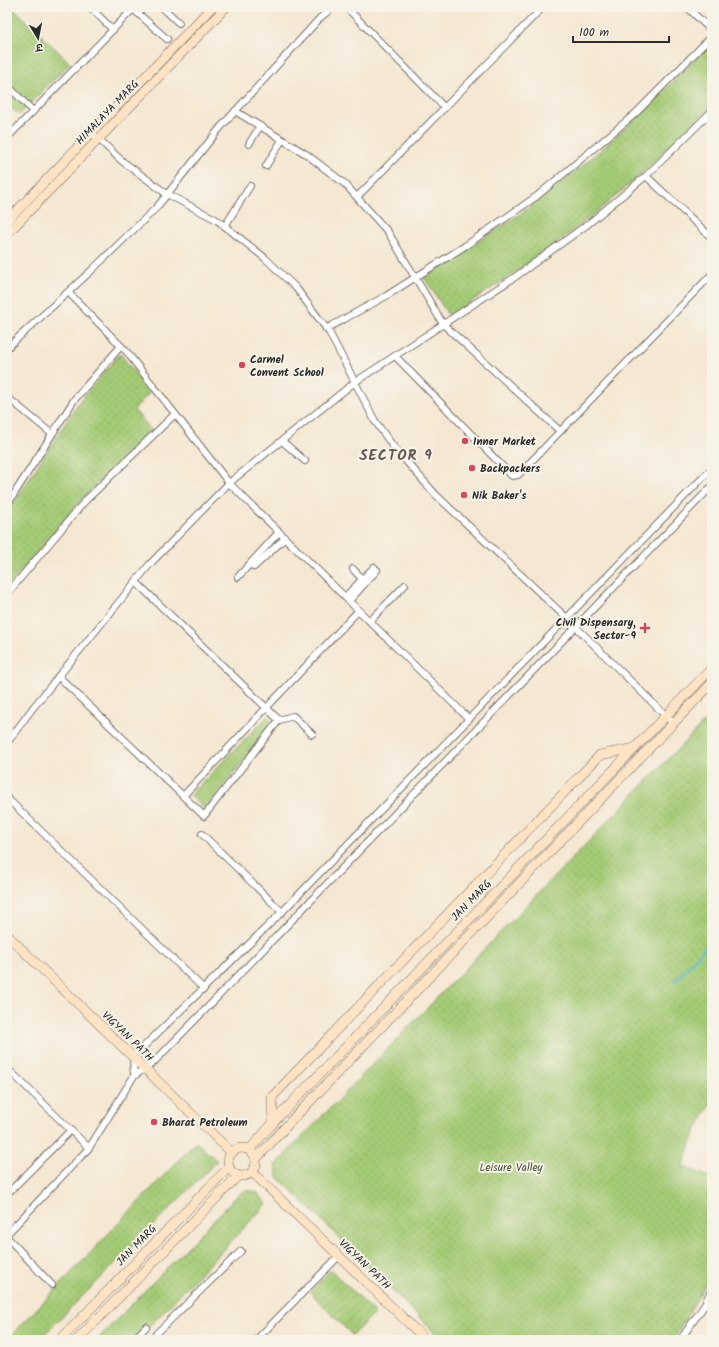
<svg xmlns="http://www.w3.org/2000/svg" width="719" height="1347" viewBox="0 0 719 1347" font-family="Kalam,'Playpen Sans Deva',sans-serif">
  <defs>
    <pattern id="park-dots" width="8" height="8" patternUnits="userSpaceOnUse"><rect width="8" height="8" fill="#a5cb76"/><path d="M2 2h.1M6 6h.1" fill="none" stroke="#8eae66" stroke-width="1.8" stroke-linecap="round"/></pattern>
    <pattern id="garden-furrows" width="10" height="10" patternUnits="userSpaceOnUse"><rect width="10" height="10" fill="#a5cb76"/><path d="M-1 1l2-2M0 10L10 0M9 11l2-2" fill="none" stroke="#8eae66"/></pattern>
  </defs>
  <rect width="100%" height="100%" fill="#f7f3e8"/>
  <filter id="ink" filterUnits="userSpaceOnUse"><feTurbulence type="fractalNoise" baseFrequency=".025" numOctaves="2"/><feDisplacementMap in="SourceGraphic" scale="8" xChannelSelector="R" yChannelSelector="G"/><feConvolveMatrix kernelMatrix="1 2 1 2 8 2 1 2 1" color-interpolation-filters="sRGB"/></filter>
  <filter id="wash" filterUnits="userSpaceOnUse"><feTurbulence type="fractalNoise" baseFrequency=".012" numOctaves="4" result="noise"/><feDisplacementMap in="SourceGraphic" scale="16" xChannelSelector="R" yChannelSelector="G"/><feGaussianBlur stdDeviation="0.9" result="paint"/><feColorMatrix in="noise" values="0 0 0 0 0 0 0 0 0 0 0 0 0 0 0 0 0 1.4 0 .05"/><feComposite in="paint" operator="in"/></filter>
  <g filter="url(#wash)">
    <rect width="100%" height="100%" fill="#f5e7d2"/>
    <g fill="url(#park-dots)" stroke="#687b50">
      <path d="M7 7H12L70 63 19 115 7 104Z"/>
      <path d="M712 42V105C689 128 666 151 642 173 583 227 516 273 449 316L423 276C463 251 505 226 542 198 604 151 658 98 712 42Z"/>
      <path d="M120 354 150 392 134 410 151 430 84 497 7 588V513L79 402Z"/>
      <path d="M712 714V1102L695 1132 683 1166 712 1178V1269L710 1276 676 1335 671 1340H442L278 1177 275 1165Z"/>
      <path d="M268 716 273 722 205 810 190 795Z"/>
      <path d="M196 1142 217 1161 39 1340H7Z"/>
      <path d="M247 1190 257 1192 267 1204 136 1340H97L239 1194Z"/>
    </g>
    <path fill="url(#garden-furrows)" stroke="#687b50" d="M331 1270 375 1313 352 1335 310 1292Z"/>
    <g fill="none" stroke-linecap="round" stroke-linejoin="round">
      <path stroke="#56bcd3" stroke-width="2" d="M675 981 712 940"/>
    </g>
  </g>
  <g filter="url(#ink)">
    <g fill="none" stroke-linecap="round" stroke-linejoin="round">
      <defs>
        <g id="street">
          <path d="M90 7 113 30"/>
          <path d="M162 7 179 23"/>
          <path d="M346 7 445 108"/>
          <path d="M687 7 712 31"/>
          <path d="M133 9 167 39"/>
          <path d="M7 85 33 111"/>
          <path d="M235 111 306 154 345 184 388 232 443 324 560 431"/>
          <path d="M91 132 122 161 167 194 217 220 265 258 296 288 329 332 375 421 392 445 436 495 576 627 673 723"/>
          <path d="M7 138 135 7"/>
          <path d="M249 144 260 126"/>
          <path d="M266 166 282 140"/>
          <path d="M646 176 712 238"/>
          <path d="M357 197 543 7"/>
          <path d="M225 226 250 186"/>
          <path d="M68 292 126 351 229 483 469 719"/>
          <path d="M326 329 386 296 465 246 537 196 636 113 712 36"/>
          <path d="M7 348 92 270 157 207 220 128 320 18 333 7"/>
          <path d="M395 356 512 476 518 475 712 274"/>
          <path d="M7 397 52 434"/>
          <path d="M282 441 305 461"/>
          <path d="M7 505 74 400 121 346"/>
          <path d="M254 567 285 538"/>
          <path d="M353 569 362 579"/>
          <path d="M238 577 279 532"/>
          <path d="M7 594 85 501 174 415"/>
          <path d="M345 597 374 567"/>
          <path d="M349 601 377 570"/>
          <path d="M370 621 405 585"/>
          <path d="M58 676 204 816 279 720 136 582"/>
          <path d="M279 720 293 716 312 734"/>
          <path d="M7 743 32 709 150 564 229 483 355 382 515 277 588 224 646 176 712 111"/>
          <path d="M183 796 359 610"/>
          <path d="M7 798 204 989"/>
          <path d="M202 834 282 912"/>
          <path d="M7 1068 89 1148"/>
          <path d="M134 1076 133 1057 282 912 712 468"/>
          <path d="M7 1194 71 1130"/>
          <path d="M7 1234 89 1148 134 1076 154 1062 205 1010 712 486"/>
          <path d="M7 1237 52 1285"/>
          <path d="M133 1340 146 1327"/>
          <path d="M162 1340 156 1334 241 1251"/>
          <path d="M256 1340 339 1256"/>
          <path d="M680 1340 704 1306 712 1288"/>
        </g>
        <g id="secondary">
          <path d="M7 221 212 7"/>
          <path d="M7 234 226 7"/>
          <path d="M7 935 232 1153"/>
          <path d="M273 1123 272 1097 600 755 635 748"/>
          <circle cx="242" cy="1162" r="14"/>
          <path d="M249 1150 281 1114 712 668"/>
          <path d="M256 1159 291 1121 712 683"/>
          <path d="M252 1172 426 1340"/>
          <path d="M60 1340 229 1167"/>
          <path d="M77 1340 238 1176"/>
        </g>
      </defs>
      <use href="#street" stroke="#726d65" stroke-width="8"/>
      <use href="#secondary" stroke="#726d65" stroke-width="10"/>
      <use href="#street" stroke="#fff" stroke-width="6"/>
      <use href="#secondary" stroke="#fee4c5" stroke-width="9"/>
    </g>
  </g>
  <g fill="#d1495b" stroke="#f7f3e8" stroke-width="1.5">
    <circle cx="242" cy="365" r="4"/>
    <circle cx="465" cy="441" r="4"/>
    <circle cx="472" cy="468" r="4"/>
    <circle cx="464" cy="495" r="4"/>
    <path d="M643 622h4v4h4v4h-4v4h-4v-4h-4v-4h4z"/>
    <circle cx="154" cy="1122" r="4"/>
  </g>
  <g text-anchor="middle" stroke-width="4" stroke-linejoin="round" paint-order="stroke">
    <g font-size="11" fill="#2b2b2b" stroke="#f7f3e8">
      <text transform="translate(107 112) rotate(-46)" y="4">HIMALAYA MARG</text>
      <text transform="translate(471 900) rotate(-46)" y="4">JAN MARG</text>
      <text transform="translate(128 1036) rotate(44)" y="4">VIGYAN PATH</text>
      <text transform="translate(136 1245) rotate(-46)" y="4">JAN MARG</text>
      <text transform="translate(365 1264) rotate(44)" y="4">VIGYAN PATH</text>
    </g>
    <g font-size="11" font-weight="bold" fill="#2b2b2b" stroke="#f7f3e8" text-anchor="start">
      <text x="250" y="363">Carmel<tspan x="250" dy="13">Convent School</tspan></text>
      <text x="473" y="445">Inner Market</text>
      <text x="480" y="472">Backpackers</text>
      <text x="472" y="499">Nik Baker's</text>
      <text x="636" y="626" text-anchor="end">Civil Dispensary,<tspan x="636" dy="13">Sector-9</tspan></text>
      <text x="162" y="1126">Bharat Petroleum</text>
    </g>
    <g font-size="11" fill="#4a533e" stroke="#f7f3e8">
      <text x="511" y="1171">Leisure Valley</text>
    </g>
    <g font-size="15" font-weight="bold" letter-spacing="1" fill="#6b5854" stroke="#f7f3e8">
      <text x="396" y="460">SECTOR 9</text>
    </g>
  </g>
  <rect width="719" height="1347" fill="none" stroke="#f7f3e8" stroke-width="24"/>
  <g transform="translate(38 38) rotate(170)" stroke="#f7f3e8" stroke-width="3" paint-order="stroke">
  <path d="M0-3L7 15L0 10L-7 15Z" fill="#2b2b2b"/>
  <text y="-6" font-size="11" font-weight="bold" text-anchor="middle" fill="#2b2b2b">उ</text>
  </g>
  <path d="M573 36v6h96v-6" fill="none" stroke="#2b2b2b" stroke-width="2"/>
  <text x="579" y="36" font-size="12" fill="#2b2b2b" stroke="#f7f3e8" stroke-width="3" paint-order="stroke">100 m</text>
</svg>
